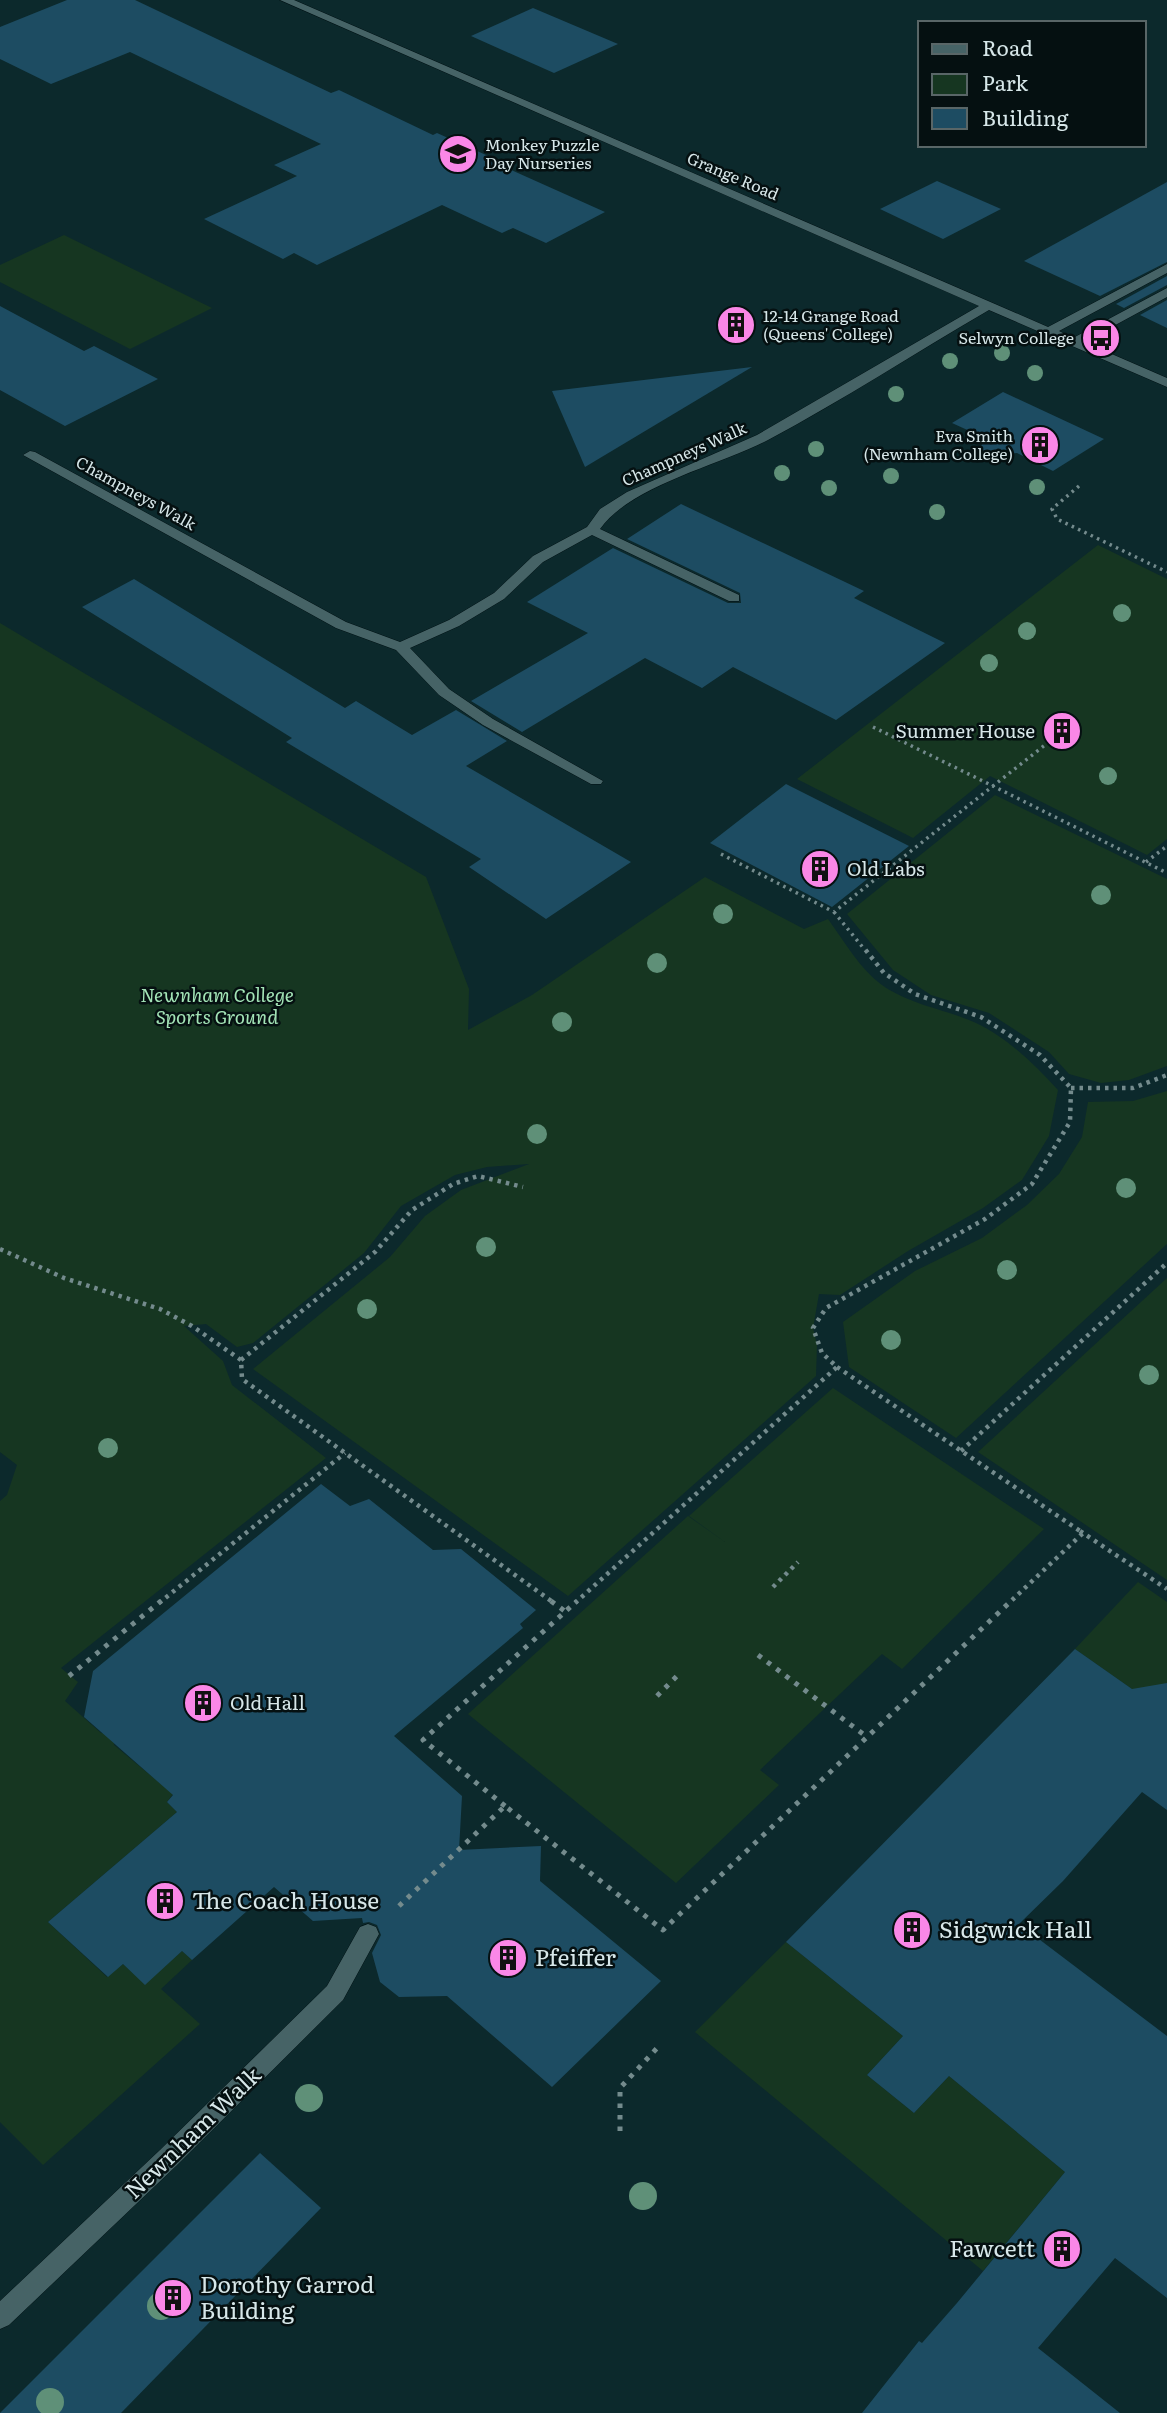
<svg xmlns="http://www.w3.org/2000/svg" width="1167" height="2413" viewBox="0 0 1167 2413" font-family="Literata,serif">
  <rect width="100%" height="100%" fill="#0c292c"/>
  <g fill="#163621">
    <path d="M64 235 212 308 130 349 0 282V265Z"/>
    <path d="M1098 545 1167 579V839L1147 855 990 776 913 838 797 779Z"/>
    <path d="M0 623 426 877 469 989 468 1030 532 995 705 877 804 929 828 919C844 941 860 969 882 985 910 1005 945 1009 976 1023 1008 1038 1035 1065 1058 1090L1049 1136 1022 1180 983 1208 908 1251 840 1295 819 1294 813 1328 817 1345 816 1376 568 1596 253 1369 390 1257 425 1216 461 1190 529 1164 487 1167 455 1175 401 1206 364 1253 253 1343 237 1347 206 1324 184 1326 223 1361 232 1385 326 1458 61 1668 78 1682 65 1701 101 1733 113 1734 114 1745 173 1794 167 1802 177 1812 48 1922 107 1977 123 1964 145 1984 182 1951 192 1960 161 1989 200 2024 43 2165 0 2122V1501L7 1495 17 1465 0 1452Z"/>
    <path d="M995 795 1167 879V1066L1129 1080 1101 1083 1069 1074 1049 1052 989 1013 931 995 893 970 847 914Z"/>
    <path d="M1167 1091V1244L956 1438 849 1367 843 1322 915 1271 982 1238 1027 1205 1059 1174 1082 1137 1088 1102 1133 1101Z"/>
    <path d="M1167 1278V1580L978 1452Z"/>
    <path d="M833 1388 1044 1529 902 1669 882 1654 760 1770 779 1785 676 1883 468 1714 688 1516 725 1542 689 1516Z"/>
    <path d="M1138 1582 1167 1602V1683L1143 1697 1075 1649Z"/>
    <path d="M786 1942 903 2036 867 2075 914 2113 949 2076 1065 2172 983 2271 695 2032Z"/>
  </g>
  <g fill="#1d4c62">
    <path d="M67 0H135L331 93 339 90 433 135 437 133 513 167 509 169 605 212 546 243 513 228 502 233 442 205 317 265 294 253 283 259 204 219 297 176 274 165 321 144 130 52 51 84 0 59V27Z"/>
    <path d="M533 8 618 44 554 73 471 36Z"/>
    <path d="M937 181 1001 209 943 239 880 209Z"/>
    <path d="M1167 182V262L1100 296 1024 261Z"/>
    <path d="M1167 276V285L1124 308 1116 304Z"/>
    <path d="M1167 300V328L1140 315Z"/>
    <path d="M0 306 84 351 94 346 158 379 65 426 0 390Z"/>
    <path d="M752 367 585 467 552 391Z"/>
    <path d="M1003 392 1104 439 1053 471 1017 453 976 457 985 438 952 423Z"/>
    <path d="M681 504 864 591 854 598 945 643 836 720 733 667 702 688 645 658 522 732 471 701 588 633 527 602 613 548 728 603H741L740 593 627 539Z"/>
    <path d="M134 579 345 708 356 701 412 735 456 710 507 741 466 766 631 862 546 919 469 867 481 859 286 742 292 738 82 607Z"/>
    <path d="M786 784 909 846 832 907 710 843Z"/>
    <path d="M321 1484 350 1506 369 1499 433 1550 461 1549 536 1610 520 1624 523 1628 394 1736 462 1796 459 1850 541 1846 540 1881 661 1981 552 2087 447 1996 399 1997 380 1982 372 1953 381 1935 377 1925 369 1922 363 1923 362 1918 313 1921 274 1887 192 1960 182 1951 145 1985 123 1964 108 1977 48 1922 177 1812 167 1802 173 1795 84 1717 93 1671Z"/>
    <path d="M1075 1649 1132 1689 1167 1683V1810L1142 1792 1063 1881 1019 1924 1167 2036V2298L1115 2258 1038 2348 1120 2413H862L919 2341 922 2343 957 2303 1065 2172 949 2076 914 2113 867 2075 903 2036 786 1942Z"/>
    <path d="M260 2153 321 2208 121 2413H0Z"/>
  </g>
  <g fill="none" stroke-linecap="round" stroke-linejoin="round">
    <defs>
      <g id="minor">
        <path d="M280 0H294L1048 327 1167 264V273L1059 331 1073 338 1167 288V297L1084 342 1167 378V387L989 310C915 353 843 400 768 440 720 465 630 486 600 529L739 595V601H729L592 535 543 562 504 599 459 626 410 648 449 689 493 719 603 781 601 784H591L483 725 439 695 396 650 336 628 23 455 30 451 35 452 346 622 400 642 449 620 494 593 533 556 587 527 600 509 627 492 757 435 979 306Z"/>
        <path d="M368 1924 376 1927 379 1934 343 2000 176 2166 9 2325 0 2329V2301L160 2150 327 1986 360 1927Z"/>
      </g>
    </defs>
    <use href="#minor" stroke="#001114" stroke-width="1"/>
    <g stroke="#748b8d" stroke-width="3.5" stroke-dasharray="2.5 4.5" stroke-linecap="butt">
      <path d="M1079 486 1052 509 1057 519 1167 572"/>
      <path d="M873 727 993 786 1045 745"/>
      <path d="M721 854 834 912 993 786 1167 873"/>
      <path d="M1146 862 1167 846"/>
      <path d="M834 912 865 950"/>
    </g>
    <g stroke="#748b8d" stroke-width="4.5" stroke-dasharray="3.5 5" stroke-linecap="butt">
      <path d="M1071 1088H1133L1167 1075"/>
      <path d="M0 1249 64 1278 160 1309 192 1326 241 1360 242 1379 554 1603"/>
      <path d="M241 1360 375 1252 412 1210 453 1184 478 1176 523 1187"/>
      <path d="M837 1367 1083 1533 1009 1603"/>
      <path d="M961 1451 1167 1263"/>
      <path d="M1080 1531 1167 1589"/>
      <path d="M773 1587 798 1562"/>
      <path d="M159 1603 345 1453"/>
      <path d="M575 1603 837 1367 822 1353 813 1328 826 1308 985 1219 1032 1184 1070 1122 1071 1088 1040 1055 981 1017 915 994 884 973 864 948"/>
    </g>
    <g stroke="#748b8d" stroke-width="5" stroke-dasharray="4.5 7" stroke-linecap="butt">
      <path d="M551 1601 566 1612"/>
      <path d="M758 1655 867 1737"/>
      <path d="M69 1676 161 1601"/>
      <path d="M657 1696 681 1672"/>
      <path d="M505 1806 423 1740 577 1601"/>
      <path d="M399 1906 505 1806 663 1930 1011 1601"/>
      <path d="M620 2131V2088L659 2046"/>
    </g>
    <use href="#minor" fill="#466366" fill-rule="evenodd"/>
  </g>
  <g fill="#5f9078">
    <circle cx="1002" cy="353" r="8"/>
    <circle cx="950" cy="361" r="8"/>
    <circle cx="1035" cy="373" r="8"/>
    <circle cx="896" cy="394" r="8"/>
    <circle cx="816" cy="449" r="8"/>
    <circle cx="782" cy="473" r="8"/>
    <circle cx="891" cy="476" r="8"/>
    <circle cx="1037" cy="487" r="8"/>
    <circle cx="829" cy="488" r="8"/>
    <circle cx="937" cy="512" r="8"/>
    <circle cx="1122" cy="613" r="9"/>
    <circle cx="1027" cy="631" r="9"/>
    <circle cx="989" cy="663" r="9"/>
    <circle cx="1108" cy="776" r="9"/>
    <circle cx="1101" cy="895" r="10"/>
    <circle cx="723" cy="914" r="10"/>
    <circle cx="657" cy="963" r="10"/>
    <circle cx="562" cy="1022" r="10"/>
    <circle cx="537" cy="1134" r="10"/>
    <circle cx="1126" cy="1188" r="10"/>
    <circle cx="486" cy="1247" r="10"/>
    <circle cx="1007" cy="1270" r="10"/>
    <circle cx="367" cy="1309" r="10"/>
    <circle cx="891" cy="1340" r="10"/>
    <circle cx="1149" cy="1375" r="10"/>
    <circle cx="108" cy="1448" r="10"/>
    <circle cx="309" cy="2098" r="14"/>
    <circle cx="643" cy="2196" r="14"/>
    <circle cx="161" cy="2306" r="14"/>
    <circle cx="50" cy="2402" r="14"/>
  </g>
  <defs>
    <symbol id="school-disc" viewBox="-11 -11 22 22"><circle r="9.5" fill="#fa87e7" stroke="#051011"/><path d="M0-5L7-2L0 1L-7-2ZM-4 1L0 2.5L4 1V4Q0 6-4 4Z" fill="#111"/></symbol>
    <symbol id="building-disc" viewBox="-11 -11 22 22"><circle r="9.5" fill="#fa87e7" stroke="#051011"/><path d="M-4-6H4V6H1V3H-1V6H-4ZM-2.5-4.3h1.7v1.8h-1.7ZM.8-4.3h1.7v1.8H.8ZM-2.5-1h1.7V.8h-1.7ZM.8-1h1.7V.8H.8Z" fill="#111"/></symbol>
    <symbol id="bus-disc" viewBox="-11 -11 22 22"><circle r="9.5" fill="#fa87e7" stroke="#051011"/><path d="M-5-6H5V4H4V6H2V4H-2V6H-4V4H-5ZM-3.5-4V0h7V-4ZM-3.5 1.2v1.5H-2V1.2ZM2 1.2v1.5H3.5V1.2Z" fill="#111"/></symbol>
  </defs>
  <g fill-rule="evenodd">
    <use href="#school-disc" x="436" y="132" width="44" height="44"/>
    <use href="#building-disc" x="714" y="303" width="44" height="44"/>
    <use href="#bus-disc" x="1079" y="316" width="44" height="44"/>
    <use href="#building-disc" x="1018" y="423" width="44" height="44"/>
    <use href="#building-disc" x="1040" y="709" width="44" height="44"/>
    <use href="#building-disc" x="798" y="847" width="44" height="44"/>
    <use href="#building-disc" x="181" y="1681" width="44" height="44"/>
    <use href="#building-disc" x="143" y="1879" width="44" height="44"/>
    <use href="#building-disc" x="890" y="1908" width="44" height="44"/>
    <use href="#building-disc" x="486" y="1936" width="44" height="44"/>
    <use href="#building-disc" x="1040" y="2227" width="44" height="44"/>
    <use href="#building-disc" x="151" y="2276" width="44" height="44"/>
  </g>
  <g text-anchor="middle" stroke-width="5" stroke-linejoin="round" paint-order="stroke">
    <g font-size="16" fill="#d7e7e9" stroke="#051011" text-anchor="start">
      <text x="485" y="151">Monkey Puzzle<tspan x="485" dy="18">Day Nurseries</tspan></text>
      <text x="763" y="322">12-14 Grange Road<tspan x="763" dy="18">(Queens' College)</tspan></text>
      <text x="1074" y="344" text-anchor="end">Selwyn College</text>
      <text x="1013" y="442" text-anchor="end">Eva Smith<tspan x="1013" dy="18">(Newnham College)</tspan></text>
    </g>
    <g font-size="16" fill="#d7e7e9" stroke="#051011">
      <text transform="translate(733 176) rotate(23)" y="6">Grange Road</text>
      <text transform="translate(684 454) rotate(-24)" y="6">Champneys Walk</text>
      <text transform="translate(136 493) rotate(29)" y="6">Champneys Walk</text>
    </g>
    <g font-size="19" fill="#d7e7e9" stroke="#051011" text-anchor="start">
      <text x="1035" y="738" text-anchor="end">Summer House</text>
      <text x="847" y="876">Old Labs</text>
      <text x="230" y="1710">Old Hall</text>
    </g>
    <g font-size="19" font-style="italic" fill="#a3e4b6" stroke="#051011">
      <text x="217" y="1002">Newnham College<tspan x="217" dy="22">Sports Ground</tspan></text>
    </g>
    <g font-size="23" fill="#d7e7e9" stroke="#051011" text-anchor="start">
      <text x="192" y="1909">The Coach House</text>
      <text x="939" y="1938">Sidgwick Hall</text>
      <text x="535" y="1966">Pfeiffer</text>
      <text x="1035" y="2257" text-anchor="end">Fawcett</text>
      <text x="200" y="2293">Dorothy Garrod<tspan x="200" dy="26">Building</tspan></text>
    </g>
    <g font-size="23" fill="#d7e7e9" stroke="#051011">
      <text transform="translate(193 2133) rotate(-44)" y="8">Newnham Walk</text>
    </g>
  </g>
  <rect x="918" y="21" width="228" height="126" fill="#051011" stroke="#596667" stroke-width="2"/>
  <rect x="932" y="44" width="35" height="10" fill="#466366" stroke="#596667" stroke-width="2"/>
  <text x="982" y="56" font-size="21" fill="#d7e7e9">Road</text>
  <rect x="932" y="74" width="35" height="21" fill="#163621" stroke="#596667" stroke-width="2"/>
  <text x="982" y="91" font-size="21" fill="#d7e7e9">Park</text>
  <rect x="932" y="108" width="35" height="21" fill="#1d4c62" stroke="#596667" stroke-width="2"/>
  <text x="982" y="126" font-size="21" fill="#d7e7e9">Building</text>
</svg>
